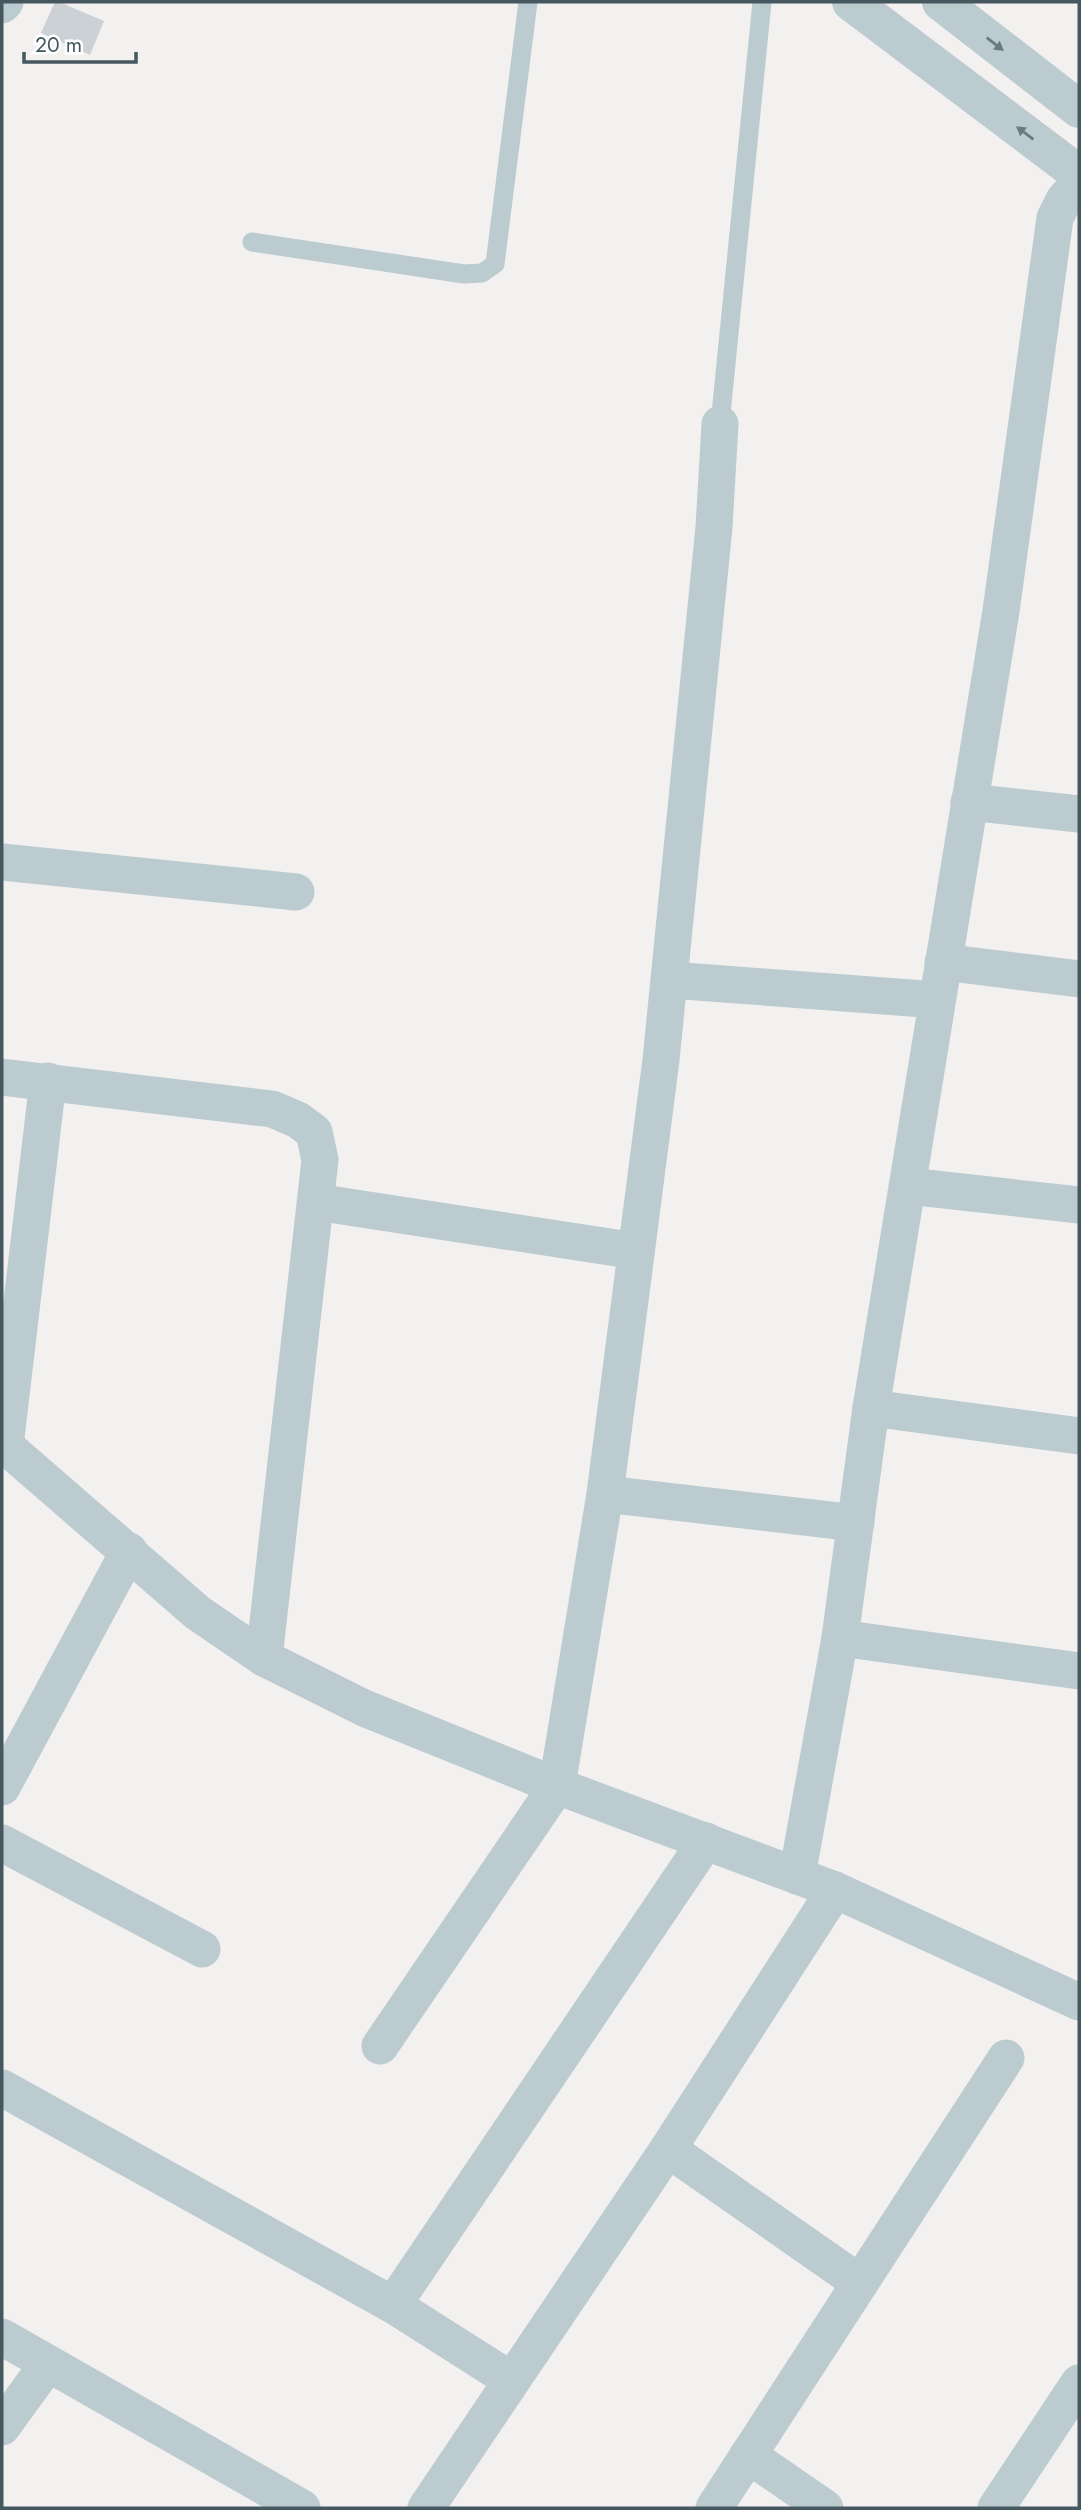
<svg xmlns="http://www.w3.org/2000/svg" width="1081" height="2510" viewBox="0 0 1081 2510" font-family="Jost,sans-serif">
  <rect width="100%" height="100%" fill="#f3f0f0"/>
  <path fill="#cbd1d5" d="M55 2H59L104 21 90 55 41 33Z"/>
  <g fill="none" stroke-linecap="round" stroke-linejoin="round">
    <g stroke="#bccbd0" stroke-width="19">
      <path d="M252 242 464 274 482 273 495 264 528 2"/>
      <path d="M720 424 762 2"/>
    </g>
    <g stroke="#bccbd0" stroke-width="37">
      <path d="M2 5 5 2"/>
      <path d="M969 802 1079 814"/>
      <path d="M2 862 296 892"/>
      <path d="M943 962 1079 979"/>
      <path d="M670 980 937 1000"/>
      <path d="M2 1077 272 1109 298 1120 314 1132 320 1160 264 1658"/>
      <path d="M908 1186 1079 1205"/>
      <path d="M316 1202 636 1251"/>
      <path d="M871 1408 1079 1436"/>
      <path d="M2 1443 198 1613 264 1658 364 1708 557 1786 835 1890 1079 2002"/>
      <path d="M5 1446 48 1081"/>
      <path d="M605 1494 856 1523"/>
      <path d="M840 1638 1079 1671"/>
      <path d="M2 1787 129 1551"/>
      <path d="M2 1843 202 1949"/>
      <path d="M797 1876 840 1638 871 1408 1001 611 1055 218 1064 200 1079 183"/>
      <path d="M380 2046 557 1786 605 1494 661 1060 714 527 720 424"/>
      <path d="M2 2088 393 2305 511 2380"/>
      <path d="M668 2149 860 2283"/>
      <path d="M393 2305 706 1841"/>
      <path d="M2 2337 302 2508"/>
      <path d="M2 2427 47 2365"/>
      <path d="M748 2455 825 2508"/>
      <path d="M426 2508 668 2149 835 1890"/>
      <path d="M714 2508 1006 2058"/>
      <path d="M996 2508 1079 2383"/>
    </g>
    <g stroke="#bccbd0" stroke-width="38">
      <path d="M851 2 1079 174"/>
      <path d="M941 2 1079 109"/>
    </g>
  </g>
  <defs><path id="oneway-solid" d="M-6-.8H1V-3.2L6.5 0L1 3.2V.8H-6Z" transform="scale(1.75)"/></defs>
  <g fill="#697a81">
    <use href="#oneway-solid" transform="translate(995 44) rotate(38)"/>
    <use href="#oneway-solid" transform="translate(1025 133) rotate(-143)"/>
  </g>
  <rect width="1081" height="2510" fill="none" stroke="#46585f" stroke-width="7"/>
  <path d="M24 52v10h112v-10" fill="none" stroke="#46585f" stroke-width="3.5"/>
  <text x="35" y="52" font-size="21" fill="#46585f" stroke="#ffffff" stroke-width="5" paint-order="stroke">20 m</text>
</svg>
